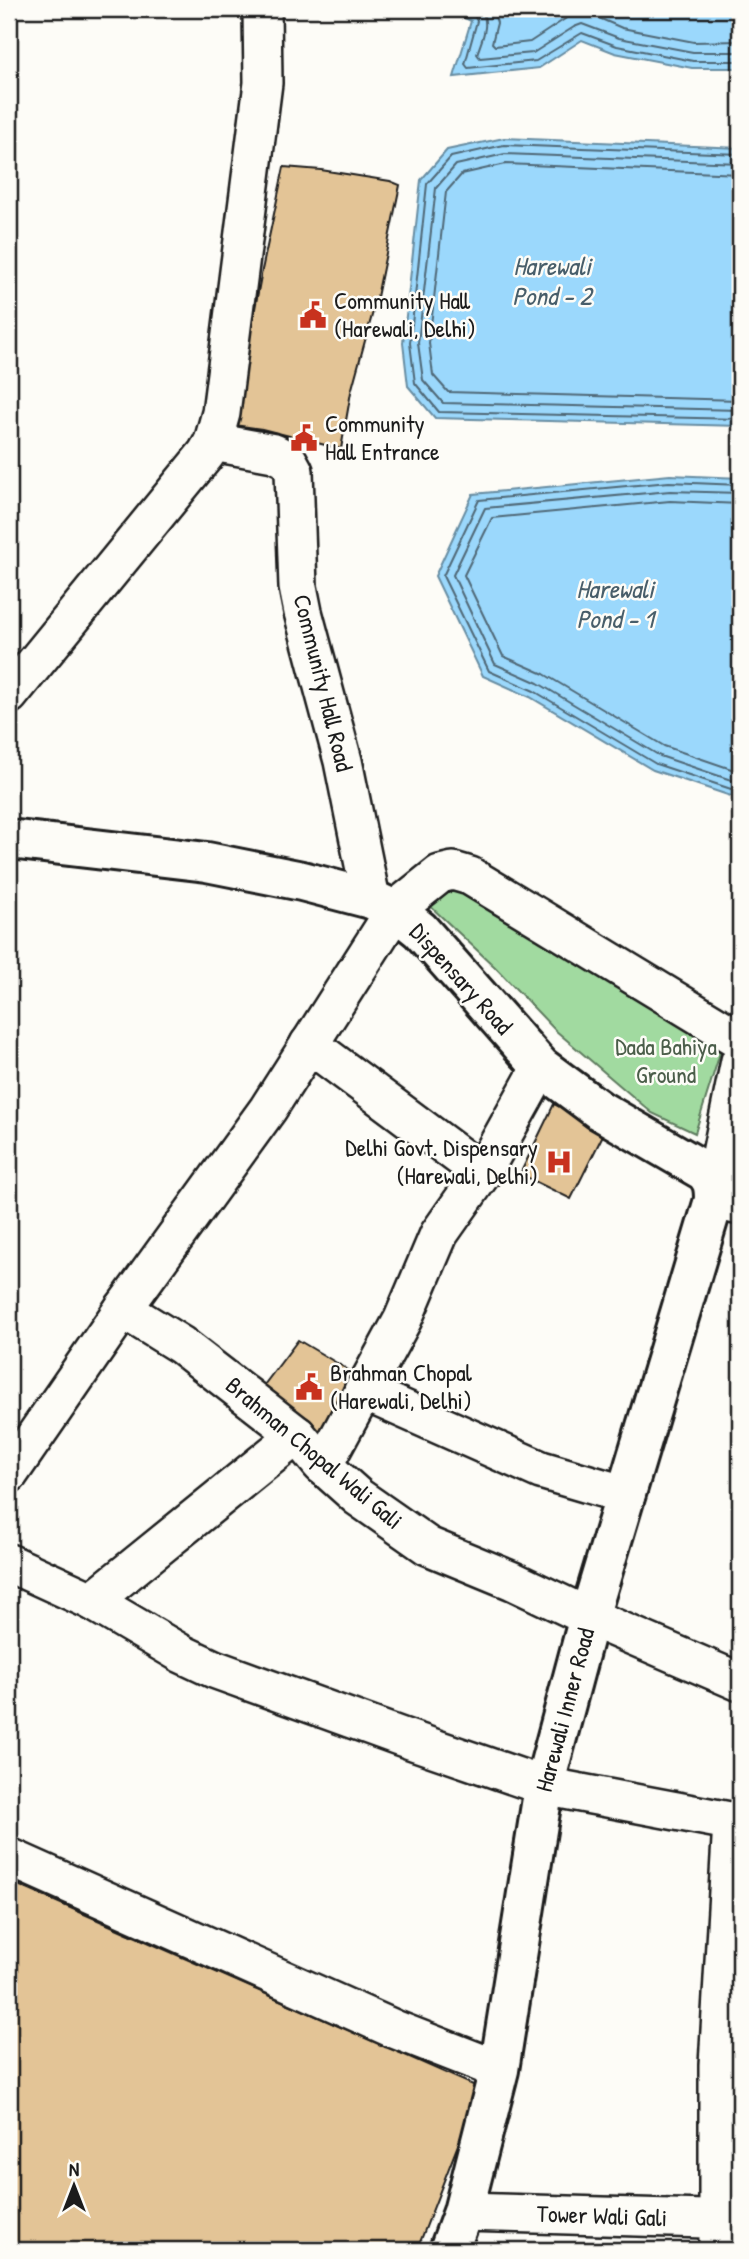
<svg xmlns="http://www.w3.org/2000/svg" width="749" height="2259" viewBox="0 0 749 2259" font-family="'Patrick Hand',sans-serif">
  <rect width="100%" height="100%" fill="#fdfcf7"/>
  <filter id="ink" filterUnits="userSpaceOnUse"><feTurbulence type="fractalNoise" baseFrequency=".0143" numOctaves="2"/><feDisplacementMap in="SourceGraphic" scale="14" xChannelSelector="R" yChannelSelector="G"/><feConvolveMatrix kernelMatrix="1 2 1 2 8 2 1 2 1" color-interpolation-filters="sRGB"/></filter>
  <g filter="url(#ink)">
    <path fill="#a1daa0" stroke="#5e7b5e" stroke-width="2" d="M461 880 725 1037 695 1133 652 1113 555 1030 495 967 428 904Z"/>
    <g fill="#9bd8fc" stroke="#688da2" stroke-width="2">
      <path d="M447 9H740V68H692L615 53 582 40 539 68 454 77 471 21Z"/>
      <path d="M504 138 740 148V426L435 418 408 386 403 343 421 180 447 150Z"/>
      <path d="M670 475 740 478V799L653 770 530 697 483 676 435 576 473 494Z"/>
    </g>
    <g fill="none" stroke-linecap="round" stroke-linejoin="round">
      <g stroke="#4f6776" stroke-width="2">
        <path d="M462 9 474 15 477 21 465 64 468 68 536 61 582 33 617 46 693 61H740"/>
        <path d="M480 9C491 22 482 39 477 54L480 58 533 53 574 27 582 24 619 38 693 52H740"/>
        <path d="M493 9 497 23 492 43 495 46 530 42 568 17 581 14 592 15 622 28 694 42 740 41"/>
        <path d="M740 154 504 145 451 157 427 184 410 343 415 383 439 412 740 419"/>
        <path d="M740 163 505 154 456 165 436 188 418 343 423 380 443 403 740 410"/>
        <path d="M740 174 506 164 462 174 446 192 429 343 433 375 448 392 740 400"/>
        <path d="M740 485 669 482 479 500 443 576 489 671 534 691 656 764 740 792"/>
        <path d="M740 493 670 491 485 508 453 575 495 664 538 683 660 756 740 783"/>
        <path d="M740 504 670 501 492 518 464 575 503 656 544 674 664 746 740 772"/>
      </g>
    </g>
    <g fill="#e3c496" stroke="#1c1c1c" stroke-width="2">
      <path d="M284 167 321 170 390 181 400 185 377 297 351 392 341 449 262 429 234 425 262 270Z"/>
      <path d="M554 1104 606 1129 571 1199 520 1174Z"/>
      <path d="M298 1340 362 1378 315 1447 255 1397Z"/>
      <path d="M9 1881 480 2088 417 2250H94L83 2246 81 2250H9Z"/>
    </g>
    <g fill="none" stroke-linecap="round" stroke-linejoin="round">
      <defs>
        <g id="street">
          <path d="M213 442 274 453 288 460 294 471 298 587 303 612 343 761 371 899"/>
          <path d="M9 695 206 454 213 442 221 413 263 83 262 9"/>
          <path d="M309 1044 482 1173"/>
          <path d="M714 1188 740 1061"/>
          <path d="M714 1200 740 1206"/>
          <path d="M123 1309 181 1345 297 1435 320 1463 358 1497 428 1546 513 1581 589 1617 740 1682"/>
          <path d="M363 1391 541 1470 626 1495"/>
          <path d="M323 1466 403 1319 439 1234 482 1173 541 1067"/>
          <path d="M9 1474 123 1309 268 1109 395 910 440 874 453 871 470 876 740 1040"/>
          <path d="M9 1563 92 1601 182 1654 214 1669 399 1736 544 1786 740 1823"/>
          <path d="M92 1601 297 1435"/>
          <path d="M9 1857 394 2029 499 2070"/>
          <path d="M463 2212 740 2220"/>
          <path d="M718 2250V2065L732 1822"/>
        </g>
        <path id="secondary" d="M9 839 207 862 302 881 371 899 395 910 420 930 541 1067 599 1110 704 1171C713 1180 714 1187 714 1200L589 1617 544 1786 499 2070 463 2212 449 2250"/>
      </defs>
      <use href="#street" stroke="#1c1c1c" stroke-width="42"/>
      <use href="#secondary" stroke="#1c1c1c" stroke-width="44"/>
      <use href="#street" stroke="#fdfcf7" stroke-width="37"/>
      <use href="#secondary" stroke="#fdfcf7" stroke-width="38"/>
    </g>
  </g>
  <defs>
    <symbol id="civic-bare" viewBox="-9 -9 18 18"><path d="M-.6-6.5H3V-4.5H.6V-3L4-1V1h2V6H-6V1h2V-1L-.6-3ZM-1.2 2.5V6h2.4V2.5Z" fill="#c8321e" stroke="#fdfcf7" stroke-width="2.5" paint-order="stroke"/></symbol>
    <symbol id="hospital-bare" viewBox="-9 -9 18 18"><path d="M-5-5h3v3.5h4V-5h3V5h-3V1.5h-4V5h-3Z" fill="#c8321e" stroke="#fdfcf7" stroke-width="2.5" paint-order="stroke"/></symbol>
  </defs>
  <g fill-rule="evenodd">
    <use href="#civic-bare" x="294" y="296" width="38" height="38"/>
    <use href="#civic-bare" x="285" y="419" width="38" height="38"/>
    <use href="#hospital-bare" x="540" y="1143" width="38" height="38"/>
    <use href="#civic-bare" x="290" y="1368" width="38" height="38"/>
  </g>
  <g text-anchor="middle" stroke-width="5" stroke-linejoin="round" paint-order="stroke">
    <g font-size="24" fill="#1c1c1c" stroke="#fdfcf7" text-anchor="start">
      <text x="334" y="309">Community Hall<tspan x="334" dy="28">(Harewali, Delhi)</tspan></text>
      <text x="325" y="432">Community<tspan x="325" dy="28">Hall Entrance</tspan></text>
      <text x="538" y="1156" text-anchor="end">Delhi Govt. Dispensary<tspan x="538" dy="28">(Harewali, Delhi)</tspan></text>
      <text x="330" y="1381">Brahman Chopal<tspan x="330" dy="28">(Harewali, Delhi)</tspan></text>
    </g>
    <g font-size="24" fill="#1c1c1c" stroke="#fdfcf7">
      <text transform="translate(323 683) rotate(76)" y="8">Community Hall Road</text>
      <text transform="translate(461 979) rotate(48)" y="8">Dispensary Road</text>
      <text transform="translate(314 1453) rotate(40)" y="8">Brahman Chopal Wali Gali</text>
      <text transform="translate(565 1710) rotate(-75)" y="8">Harewali Inner Road</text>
      <text transform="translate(602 2216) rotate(2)" y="8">Tower Wali Gali</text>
    </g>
    <g font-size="24" fill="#4b5e4a" stroke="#fdfcf7">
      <text x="666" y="1055">Dada Bahiya<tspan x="666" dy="28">Ground</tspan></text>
    </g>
    <g font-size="26" font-style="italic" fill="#485e6a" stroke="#fdfcf7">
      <text x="552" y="275">Harewali<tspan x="552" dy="30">Pond - 2</tspan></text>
      <text x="615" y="598">Harewali<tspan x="615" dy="30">Pond - 1</tspan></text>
    </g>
  </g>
  <rect width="749" height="2259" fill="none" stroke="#fdfcf7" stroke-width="35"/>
  <rect x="18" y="18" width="714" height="2224" fill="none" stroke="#1c1c1c" stroke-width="2.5" filter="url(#ink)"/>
  <g transform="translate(74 2186)" stroke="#fdfcf7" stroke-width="5" paint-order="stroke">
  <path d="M0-5L12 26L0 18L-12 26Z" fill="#1c1c1c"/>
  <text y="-10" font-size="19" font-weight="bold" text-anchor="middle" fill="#1c1c1c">N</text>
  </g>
</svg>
